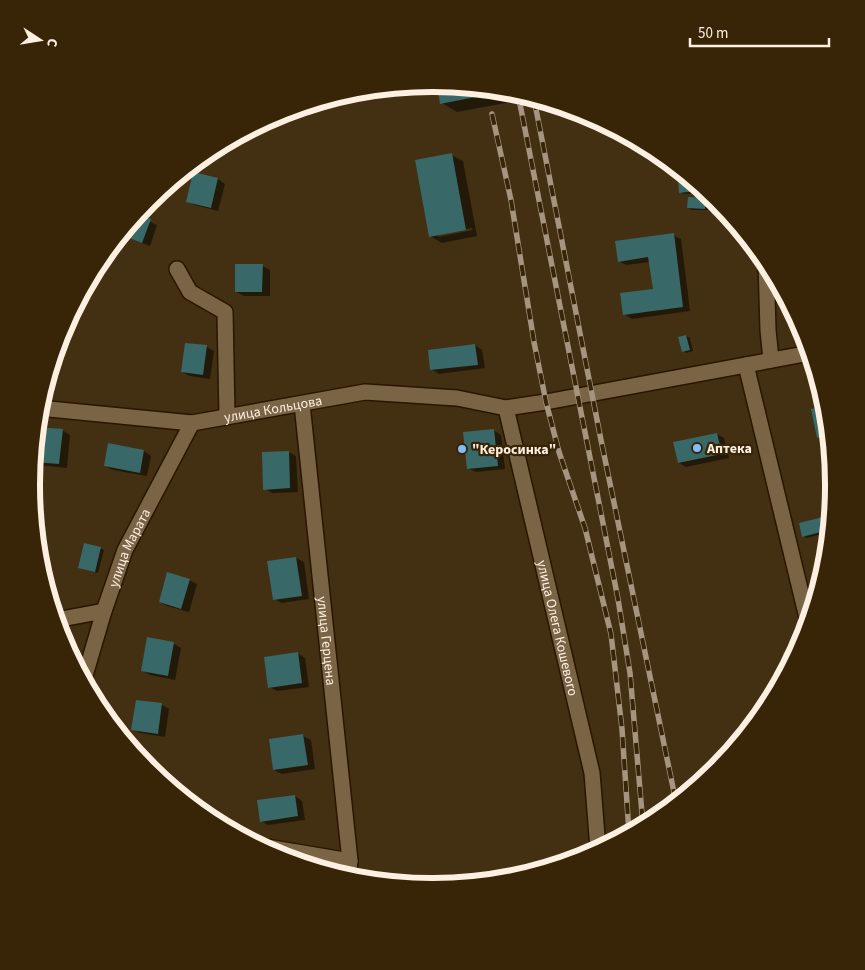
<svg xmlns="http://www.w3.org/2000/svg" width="865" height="970" viewBox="0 0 865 970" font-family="'Source Sans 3',sans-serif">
  <rect width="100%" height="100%" fill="#432f11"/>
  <g fill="#0007" fill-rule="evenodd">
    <path d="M438 84 509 91 511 102 457 112 442 103Z"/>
    <path d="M451 155 463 161 477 236 442 243 430 236ZM472 228 473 230 438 237V234Z"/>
    <path d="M218 179 225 184 218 211 195 205 187 201Z"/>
    <path d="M690 180 699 188 700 193 684 194 680 192 679 181Z"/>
    <path d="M705 199 708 201V210H692L688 208Z"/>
    <path d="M137 216 157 225 150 246 121 235Z"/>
    <path d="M673 235 681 239 690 311 632 319 624 314 654 290 650 262 626 265 619 261Z"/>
    <path d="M262 266 270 270V296H244L236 292Z"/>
    <path d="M686 336 690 338 693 351 686 353 683 351Z"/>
    <path d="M475 345 482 350 485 368 439 374 431 369Z"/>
    <path d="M207 347 214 351 210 379 190 376 182 372Z"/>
    <path d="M826 407 830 445 818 438Z"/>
    <path d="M37 428 62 430 70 435 67 468 38 465 33 463Z"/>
    <path d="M493 430 501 435 505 469 476 472 468 468Z"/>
    <path d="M717 434 724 438 729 458 686 467 679 463Z"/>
    <path d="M109 445 144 451 151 456 147 476 113 470 105 466Z"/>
    <path d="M288 452 296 456 298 492 272 493 265 489Z"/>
    <path d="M831 516 829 532 807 538 803 536Z"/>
    <path d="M100 548 104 550 98 573 80 567Z"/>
    <path d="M296 558 304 562 309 599 282 603 274 599 269 562Z"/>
    <path d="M189 580 197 584 189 612 167 606 160 602Z"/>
    <path d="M174 644 181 648 175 680 150 675 142 670Z"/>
    <path d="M297 653 305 658 309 687 277 691 269 687Z"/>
    <path d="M162 705 169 709 165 737 140 733 133 729Z"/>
    <path d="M303 736 311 740 315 769 282 774 274 770Z"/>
    <path d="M295 796 302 801 305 820 268 825 261 821Z"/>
  </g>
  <g fill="#386867">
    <path d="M437 84 495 90 496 93 440 104Z"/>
    <path d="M452 153 466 230 429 237 415 160Z"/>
    <path d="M193 172 218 178 211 208 186 202Z"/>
    <path d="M689 179 696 185 697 191 679 193 678 180Z"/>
    <path d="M688 197 705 198V209L687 208Z"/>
    <path d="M138 215 151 219 142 243 121 235Z"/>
    <path d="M674 233 683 307 623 315 620 293 653 289 648 257 618 262 615 241Z"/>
    <path d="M235 264H263L262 292H235Z"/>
    <path d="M686 335 690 350 682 352 678 337Z"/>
    <path d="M185 343 207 345 203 375 181 372Z"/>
    <path d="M475 344 478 365 430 370 428 350Z"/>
    <path d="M826 406 829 436 817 438 811 409Z"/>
    <path d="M37 427 63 429 59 464 34 462Z"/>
    <path d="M494 429 498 466 467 469 463 432Z"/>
    <path d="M717 433 722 454 678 463 673 442Z"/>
    <path d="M108 443 144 450 140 473 104 466Z"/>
    <path d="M289 451 290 488 263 490 262 452Z"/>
    <path d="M831 515 829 530 802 537 799 523Z"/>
    <path d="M84 543 101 547 95 572 78 568Z"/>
    <path d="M296 557 302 596 273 600 267 561Z"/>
    <path d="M167 572 190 579 181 609 159 602Z"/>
    <path d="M147 637 174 642 168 676 141 671Z"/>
    <path d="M798 649 788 668 783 653Z"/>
    <path d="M298 652 302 683 268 688 264 657Z"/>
    <path d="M136 700 162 703 158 734 131 730Z"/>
    <path d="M303 734 308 765 273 770 269 739Z"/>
    <path d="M295 795 298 816 260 822 257 800Z"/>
  </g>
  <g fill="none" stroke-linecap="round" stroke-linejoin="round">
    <defs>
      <g id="minor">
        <path d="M766 262 768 330 771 360"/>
        <path d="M177 269 190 292 225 312 227 416"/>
        <path d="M746 365 808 622"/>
        <path id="s1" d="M302 404 350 861 348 877"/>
        <path id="s2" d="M39 408 192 423 365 392 457 398 506 408 546 402 810 353"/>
        <path id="s3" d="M506 408 592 773 598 849"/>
        <path d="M56 620 104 611"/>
        <path id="s4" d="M84 679 104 611 125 550 192 423"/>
        <path d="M261 846 350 861"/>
      </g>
    </defs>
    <use href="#minor" stroke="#291600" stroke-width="18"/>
    <use href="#minor" stroke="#7a6446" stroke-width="15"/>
    <defs>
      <g id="rail">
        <path d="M518 94 618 599 630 673 643 825"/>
        <path d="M534 99 601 440 676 802"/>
        <path d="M492 114 511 200 534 342 546 402 559 452 585 528 611 634 622 729 629 833"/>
      </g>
    </defs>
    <use href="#rail" stroke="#a5947e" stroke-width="5.5"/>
    <use href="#rail" stroke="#382406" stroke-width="4" stroke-dasharray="11" stroke-linecap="butt"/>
  </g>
  <g fill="#86bbfb" stroke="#382406" stroke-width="2">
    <circle cx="697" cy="448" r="5"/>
    <circle cx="462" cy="449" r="5"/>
  </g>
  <g text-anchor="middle" stroke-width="4.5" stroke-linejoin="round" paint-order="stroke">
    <g font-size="14" fill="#fdf0e0" stroke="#382406">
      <text dy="5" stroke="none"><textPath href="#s2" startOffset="236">улица Кольцова</textPath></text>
      <text dy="5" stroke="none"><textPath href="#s4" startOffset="139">улица Марата</textPath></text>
      <text dy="5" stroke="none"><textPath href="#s3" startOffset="226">улица Олега Кошевого</textPath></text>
      <text dy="5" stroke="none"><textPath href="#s1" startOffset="238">улица Герцена</textPath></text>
    </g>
    <g font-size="14" font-weight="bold" fill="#fdf0e0" stroke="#382406" text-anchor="start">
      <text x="707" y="453">Аптека</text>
      <text x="472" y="454">"Керосинка"</text>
    </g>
  </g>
  <path d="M0 0H865V970H0ZM432 92H433A392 392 0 0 1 825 484V486A392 392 0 0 1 433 878H432A392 392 0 0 1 40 486V484A392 392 0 0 1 432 92Z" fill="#382406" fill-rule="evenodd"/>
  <path fill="none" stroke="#fdf0e0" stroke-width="6" d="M432 92H433A392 392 0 0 1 825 484V486A392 392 0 0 1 433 878H432A392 392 0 0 1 40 486V484A392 392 0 0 1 432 92Z"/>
  <g transform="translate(40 40) rotate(102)" stroke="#382406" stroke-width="4" paint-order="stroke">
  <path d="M0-4L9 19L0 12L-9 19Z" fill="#fdf0e0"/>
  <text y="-8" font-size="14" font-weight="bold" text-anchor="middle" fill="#fdf0e0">С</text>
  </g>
  <path d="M690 38v8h139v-8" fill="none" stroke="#fdf0e0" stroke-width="2.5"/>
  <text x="698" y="38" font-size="15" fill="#fdf0e0" stroke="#382406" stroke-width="4" paint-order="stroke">50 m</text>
</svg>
